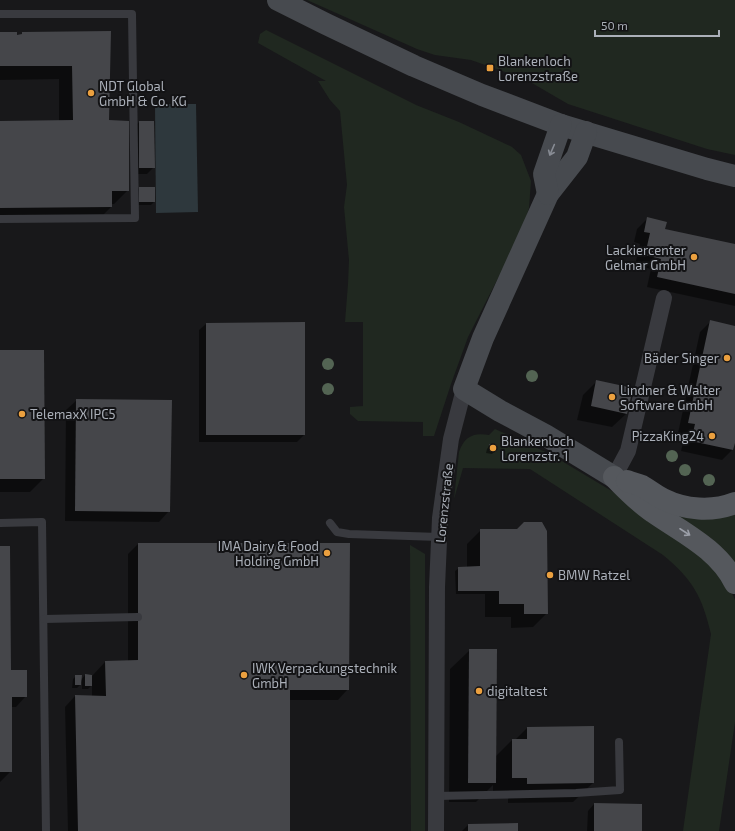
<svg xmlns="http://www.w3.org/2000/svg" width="735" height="831" viewBox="0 0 735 831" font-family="'Exo 2',sans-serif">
  <rect width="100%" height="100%" fill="#18181a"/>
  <g fill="#202820">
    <path d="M307 0H735V155L707 149 568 104 525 79 471 60 435 55 417 49Z"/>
    <path d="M266 30 416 105 459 122 512 147 521 155 531 181 529 208 520 235 468 337 451 384 434 436H423V422L358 421 350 414V407L363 406V322H345L348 284 349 260 344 207 347 185 340 111 330 100 318 81H326L258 43 260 34Z"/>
    <path d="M495 429 550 454 615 493 700 550 732 593 735 600V722L719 831H683L711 634C702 596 693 580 663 555L530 469 463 468 454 499 459 452C464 437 473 432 489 435Z"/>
    <path d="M639 491 735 509V569Z"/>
    <path d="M410 545 425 554V831H411Z"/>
  </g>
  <path fill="#2e383d" d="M155 104H196L198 212 156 213Z"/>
  <g fill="#0007">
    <path d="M110 32 108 121 128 190 114 204H111V207L97 221H0V122L59 121V79L0 80V33L16 36H20L23 33Z"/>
    <path d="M139 122 154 167 147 174H132V129Z"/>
    <path d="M139 188 154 202 151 205H136V191Z"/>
    <path d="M647 219 664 230 735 245V306L647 287 651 269 635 265 640 244 634 242 637 229Z"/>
    <path d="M711 321 735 327V438L732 450 722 460 681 451 685 435 678 433 700 332Z"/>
    <path d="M304 323V435L297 442H199V330L206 324Z"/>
    <path d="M0 351 44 478 30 492H0Z"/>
    <path d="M597 381 626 414 612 427 577 420 583 395Z"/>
    <path d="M77 400 169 511 159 522 65 521 66 410Z"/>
    <path d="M490 445 496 450 492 454 486 453 487 449Z"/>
    <path d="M481 530 547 613 533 627 511 628V617H485V594H456L455 571 459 568 467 567V544Z"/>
    <path d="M138 544 348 689 338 700H289V831H68L65 707 75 696H92V685L88 689H82V683L77 688H72L73 679 76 676 81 680 85 675 92 676 105 662 128 661V554Z"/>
    <path d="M0 547 10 671 26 696 16 707H11V771L0 782Z"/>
    <path d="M470 650 495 757 512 740H515L527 728 593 783 573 802 508 803V797H493V785L476 802H449L450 669Z"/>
    <path d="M594 804 641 831H587L588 811Z"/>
    <path d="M468 825 517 831H462Z"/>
  </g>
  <g fill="#45464a">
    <path d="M111 31 109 120 129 121V191H112V207L0 208V121L73 120 72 66H0V32H17V35L22 34V32Z"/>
    <path d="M139 121H154L155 168H139Z"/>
    <rect x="139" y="187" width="16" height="15"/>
    <path d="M647 217 667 222 665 229 735 244V294L657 277 661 259 645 255 650 233 644 232Z"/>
    <path d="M710 320 735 326V443L733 450 691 441 695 424 688 423Z"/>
    <path d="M305 322V435H206V323Z"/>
    <path d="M0 350H44L45 479H0Z"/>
    <path d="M596 380 633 388 627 414 591 406Z"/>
    <path d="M76 399 172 400 170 512 75 511Z"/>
    <path d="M489 444 497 445V451L489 450Z"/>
    <path d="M524 522H542L547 531 548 614H524V604H499V591H458V567L480 566V529H517Z"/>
    <path d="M138 543H350L349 690H290V831H78L75 695 106 696 105 661 138 660Z"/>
    <path d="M0 546H10L11 670H27V697H12V772H0Z"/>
    <path d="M469 649H497L496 783H468Z"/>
    <path d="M85 674 92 675V686H85Z"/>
    <path d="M75 675H82L81 685H75Z"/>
    <path d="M594 726V783L527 784V778H512V739H527V727Z"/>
    <path d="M594 803 642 804V831H594Z"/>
    <path d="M518 823V831H468V824Z"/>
  </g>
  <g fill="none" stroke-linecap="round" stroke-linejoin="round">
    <g stroke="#393a3f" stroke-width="8">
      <path d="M0 14H132L135 218 0 219"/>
      <path d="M0 523 42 522 46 831"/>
      <path d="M330 523 337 532 349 534 439 537"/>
      <path d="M44 619 138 617"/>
      <path d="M436 796 576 793 620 790 619 742"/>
    </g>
    <g stroke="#393a3f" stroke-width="16">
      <path d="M614 477 628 451 664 298"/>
      <path d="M436 831 437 587 440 518 451 439 464 389"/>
    </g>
    <g stroke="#474a4f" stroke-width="22">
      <path d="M278 0 326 24 414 66 482 95 561 125 707 169 735 176"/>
      <path d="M586 132 577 157 548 194 483 338 464 389 500 411 545 435 614 477"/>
      <path d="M548 194 544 174 561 125"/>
    </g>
    <g stroke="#55585d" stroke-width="22">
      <path d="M614 477C626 489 638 502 653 512 683 533 718 549 735 583"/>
      <path d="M627 481C632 483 637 484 642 486 649 490 655 495 663 499 685 510 712 512 735 503"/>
    </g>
  </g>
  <g fill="#536453">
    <circle cx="328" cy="364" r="6"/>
    <circle cx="532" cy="376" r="6"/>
    <circle cx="328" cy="389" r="6"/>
    <circle cx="672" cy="456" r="6"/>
    <circle cx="685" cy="470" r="6"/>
    <circle cx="709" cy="480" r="6"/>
  </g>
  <defs><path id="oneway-shaft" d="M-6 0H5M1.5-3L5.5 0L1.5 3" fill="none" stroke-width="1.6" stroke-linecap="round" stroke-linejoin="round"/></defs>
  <use stroke="#888c94" href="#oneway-shaft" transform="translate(552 150) rotate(113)"/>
  <use stroke="#9a9ea7" href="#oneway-shaft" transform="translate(685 532) rotate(33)"/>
  <g fill="#eba03f" stroke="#131315" stroke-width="1.5">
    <rect x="486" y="64" width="8" height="8" rx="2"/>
    <circle cx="91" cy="93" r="4"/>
    <circle cx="694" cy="257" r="4"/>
    <circle cx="727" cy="358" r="4"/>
    <circle cx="612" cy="397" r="4"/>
    <circle cx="22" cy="414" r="4"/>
    <circle cx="712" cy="436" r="4"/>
    <circle cx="493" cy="448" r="4"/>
    <circle cx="327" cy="553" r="4"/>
    <circle cx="550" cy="575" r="4"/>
    <circle cx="244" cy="675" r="4"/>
    <circle cx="479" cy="691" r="4"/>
  </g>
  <g text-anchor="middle" stroke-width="4" stroke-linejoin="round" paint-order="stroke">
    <g font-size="13" fill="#abb0b9" stroke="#131315" text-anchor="start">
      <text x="498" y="66">Blankenloch<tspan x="498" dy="15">Lorenzstraße</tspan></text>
      <text x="99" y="91">NDT Global<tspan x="99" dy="15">GmbH &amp; Co. KG</tspan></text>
      <text x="686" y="255" text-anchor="end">Lackiercenter<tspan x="686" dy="15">Gelmar GmbH</tspan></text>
      <text x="719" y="363" text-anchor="end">Bäder Singer</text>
      <text x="620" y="395">Lindner &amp; Walter<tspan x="620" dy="15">Software GmbH</tspan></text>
      <text x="30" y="419">TelemaxX IPC5</text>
      <text x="704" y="441" text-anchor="end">PizzaKing24</text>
      <text x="501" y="446">Blankenloch<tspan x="501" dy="15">Lorenzstr. 1</tspan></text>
      <text x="319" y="551" text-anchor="end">IMA Dairy &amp; Food<tspan x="319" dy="15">Holding GmbH</tspan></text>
      <text x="558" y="580">BMW Ratzel</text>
      <text x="252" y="673">IWK Verpackungstechnik<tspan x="252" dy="15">GmbH</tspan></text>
      <text x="487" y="696">digitaltest</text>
    </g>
    <g font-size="13" fill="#abb0b9" stroke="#131315">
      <text transform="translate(444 503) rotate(-84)" y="5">Lorenzstraße</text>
    </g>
  </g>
  <path d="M595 30v6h124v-6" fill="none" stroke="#abb0b9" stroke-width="2"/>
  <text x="601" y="30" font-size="12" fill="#abb0b9" stroke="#131315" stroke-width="3" paint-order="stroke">50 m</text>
</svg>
